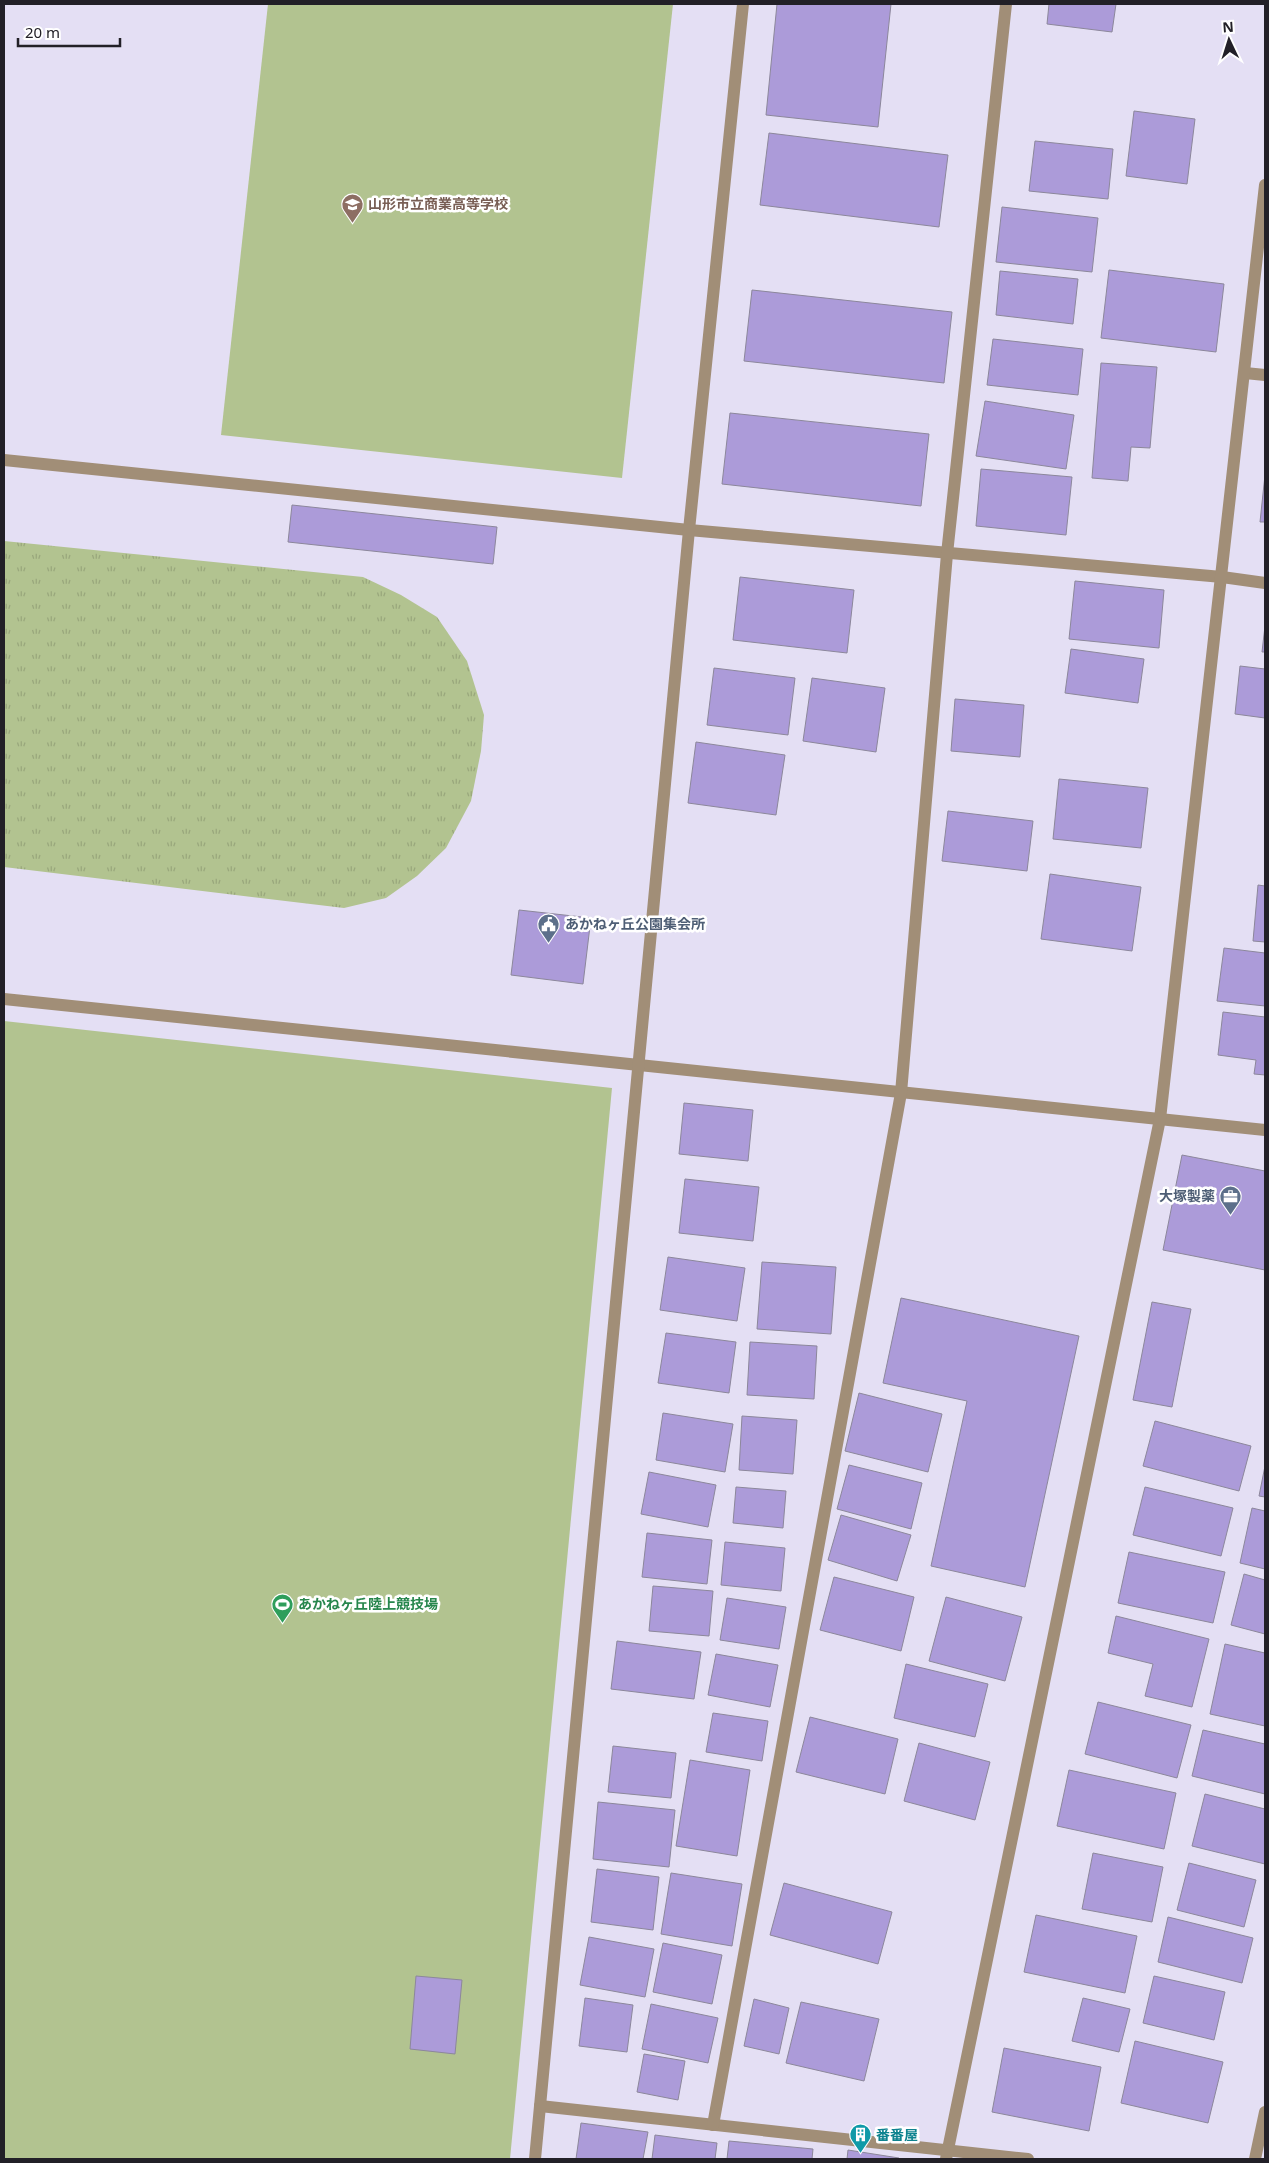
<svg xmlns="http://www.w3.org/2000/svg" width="1269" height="2163" viewBox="0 0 1269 2163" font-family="'Noto Sans','Noto Sans JP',sans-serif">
  <defs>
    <pattern id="grass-tufts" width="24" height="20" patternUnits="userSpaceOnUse" patternTransform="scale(1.25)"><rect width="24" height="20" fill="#b2c390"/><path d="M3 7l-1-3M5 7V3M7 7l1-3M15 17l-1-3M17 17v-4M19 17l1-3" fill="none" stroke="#99a77c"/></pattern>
  </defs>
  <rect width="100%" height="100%" fill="#e4dff4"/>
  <path fill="url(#grass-tufts)" d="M4 541 363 577 401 595 437 617 467 661 484 715 481 751 471 801 446 848 417 876 386 898 344 908 4 867Z"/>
  <g fill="#b2c390">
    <path d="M268 4H673L622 478 221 435Z"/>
    <path d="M4 1021 612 1088 510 2159H4Z"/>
  </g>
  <g fill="#ac9bd9" stroke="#8c879b">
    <path d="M777 4H891L878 127 766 115Z"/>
    <path d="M1049 4H1116L1112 32 1047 24Z"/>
    <path d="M1134 111 1195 119 1187 184 1126 176Z"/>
    <path d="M769 133 948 155 939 227 760 205Z"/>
    <path d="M1035 141 1113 149 1108 199 1029 191Z"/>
    <path d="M1002 207 1098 218 1092 272 996 262Z"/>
    <path d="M1109 270 1224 284 1216 352 1101 338Z"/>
    <path d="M1000 271 1078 279 1073 324 996 315Z"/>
    <path d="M752 290 952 312 944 383 744 361Z"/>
    <path d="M993 339 1083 349 1078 395 987 385Z"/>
    <path d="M1101 363 1157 367 1150 448 1131 447 1128 481 1092 478Z"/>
    <path d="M985 401 1074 415 1066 469 976 456Z"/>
    <path d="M730 413 929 434 921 506 722 484Z"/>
    <path d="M981 469 1072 477 1066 535 976 526Z"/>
    <path d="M1265 475V522H1260Z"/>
    <path d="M292 505 497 527 493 564 288 542Z"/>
    <path d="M740 577 854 590 847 653 733 640Z"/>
    <path d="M1075 581 1164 590 1159 648 1069 639Z"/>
    <path d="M1265 626V652H1262Z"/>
    <path d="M1071 649 1144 659 1138 703 1065 693Z"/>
    <path d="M1240 666 1265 669V718L1235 714Z"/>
    <path d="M714 668 795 678 788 735 707 725Z"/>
    <path d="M812 678 885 688 876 752 803 741Z"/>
    <path d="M955 699 1024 705 1020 757 951 751Z"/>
    <path d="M696 742 785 755 776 815 688 803Z"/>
    <path d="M1059 779 1148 788 1141 848 1053 839Z"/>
    <path d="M948 811 1033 821 1027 871 942 861Z"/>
    <path d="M1050 874 1141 887 1132 951 1041 939Z"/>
    <path d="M1258 885 1265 886V942L1253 941Z"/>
    <path d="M519 910 591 918 583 984 511 975Z"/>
    <path d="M1224 948 1265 953V1006L1217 1001Z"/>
    <path d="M1223 1012 1265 1017V1075L1254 1074 1256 1060 1218 1055Z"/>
    <path d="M684 1103 753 1110 748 1161 679 1154Z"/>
    <path d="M1182 1155 1265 1171V1270L1163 1250Z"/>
    <path d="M685 1179 759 1187 753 1241 679 1233Z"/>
    <path d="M668 1257 745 1268 737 1321 660 1310Z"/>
    <path d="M762 1262 836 1267 831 1334 757 1329Z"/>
    <path d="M901 1298 1079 1336 1025 1587 931 1566 967 1401 883 1383Z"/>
    <path d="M1152 1302 1191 1309 1172 1407 1133 1400Z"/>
    <path d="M666 1333 736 1342 729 1393 658 1383Z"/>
    <path d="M750 1342 817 1346 814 1399 747 1395Z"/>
    <path d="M859 1393 942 1414 928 1472 845 1451Z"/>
    <path d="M663 1413 733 1424 725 1472 656 1460Z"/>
    <path d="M742 1416 797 1420 793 1474 739 1470Z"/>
    <path d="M1155 1421 1251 1446 1239 1491 1143 1466Z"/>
    <path d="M849 1465 922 1483 911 1529 837 1509Z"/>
    <path d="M1265 1466V1497L1259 1496Z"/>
    <path d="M649 1472 716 1485 708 1527 641 1514Z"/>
    <path d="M736 1487 786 1491 783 1528 733 1523Z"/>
    <path d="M1145 1487 1233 1508 1221 1556 1133 1535Z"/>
    <path d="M1252 1508 1265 1511V1569L1240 1563Z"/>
    <path d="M841 1515 911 1535 897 1581 828 1560Z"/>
    <path d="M647 1533 712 1540 707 1584 642 1577Z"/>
    <path d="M725 1542 785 1548 781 1591 721 1585Z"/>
    <path d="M1129 1552 1225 1572 1213 1623 1118 1603Z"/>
    <path d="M1244 1574 1265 1580V1634L1231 1625Z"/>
    <path d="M834 1577 914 1597 901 1651 820 1630Z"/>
    <path d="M653 1586 713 1591 709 1636 649 1631Z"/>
    <path d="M946 1597 1022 1617 1005 1681 929 1661Z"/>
    <path d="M727 1598 786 1607 779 1649 720 1640Z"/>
    <path d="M1116 1616 1209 1639 1192 1707 1145 1696 1153 1664 1108 1653Z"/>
    <path d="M617 1641 701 1652 694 1699 611 1689Z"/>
    <path d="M1225 1644 1265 1653V1726L1210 1714Z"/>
    <path d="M716 1654 778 1665 770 1707 708 1695Z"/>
    <path d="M906 1664 988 1684 975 1737 894 1718Z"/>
    <path d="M1098 1702 1191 1725 1177 1778 1085 1754Z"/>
    <path d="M713 1713 768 1721 762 1761 706 1752Z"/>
    <path d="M810 1717 898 1739 885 1794 796 1772Z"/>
    <path d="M1203 1730 1265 1744V1794L1192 1776Z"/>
    <path d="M919 1743 990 1762 975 1820 904 1801Z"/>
    <path d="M613 1746 676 1753 671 1798 608 1792Z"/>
    <path d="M690 1760 750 1770 737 1856 676 1846Z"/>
    <path d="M1069 1770 1176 1793 1164 1849 1057 1826Z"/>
    <path d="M1205 1794 1265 1809V1864L1192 1846Z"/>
    <path d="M598 1802 675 1810 669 1867 593 1859Z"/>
    <path d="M1093 1853 1163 1867 1152 1922 1082 1909Z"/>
    <path d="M1189 1863 1256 1880 1244 1927 1177 1910Z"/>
    <path d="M597 1869 659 1877 653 1930 591 1922Z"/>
    <path d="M671 1873 742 1884 732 1946 661 1934Z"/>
    <path d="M784 1883 892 1912 878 1964 770 1935Z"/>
    <path d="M1036 1915 1137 1936 1125 1993 1024 1972Z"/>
    <path d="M1168 1917 1253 1938 1242 1983 1158 1962Z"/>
    <path d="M589 1937 654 1949 645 1997 580 1985Z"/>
    <path d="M663 1943 722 1955 712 2004 653 1992Z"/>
    <path d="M416 1976 462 1980 455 2054 410 2049Z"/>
    <path d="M1154 1976 1225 1992 1214 2040 1143 2023Z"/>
    <path d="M585 1998 633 2005 627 2052 579 2046Z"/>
    <path d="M1083 1998 1130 2009 1119 2052 1072 2041Z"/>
    <path d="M754 1999 789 2008 779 2054 744 2046Z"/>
    <path d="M801 2002 879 2019 864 2081 786 2063Z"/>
    <path d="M651 2004 718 2018 708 2063 642 2049Z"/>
    <path d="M1135 2041 1223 2062 1208 2123 1121 2103Z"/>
    <path d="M1004 2048 1101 2067 1089 2131 992 2112Z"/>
    <path d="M644 2054 685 2061 678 2100 637 2092Z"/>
    <path d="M581 2123 648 2132 643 2159H576Z"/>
    <path d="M655 2135 717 2143 715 2159H652Z"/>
    <path d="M729 2141 813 2149 812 2159H727Z"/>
    <path d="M848 2150 899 2158 898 2159H847Z"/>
  </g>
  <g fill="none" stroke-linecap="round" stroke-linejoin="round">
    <g stroke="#a18e77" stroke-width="12">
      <path d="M1245 373 1265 375"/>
      <path d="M4 460 689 530 1222 577 1265 583"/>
      <path d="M4 999 1265 1130"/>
      <path d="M540 2106 1028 2159"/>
      <path d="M713 2125 901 1093 947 554 1006 4"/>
      <path d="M535 2159 689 530 743 4"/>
      <path d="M946 2159 1160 1119 1265 185"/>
      <path d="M1255 2159 1265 2112"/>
    </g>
  </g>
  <defs>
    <symbol id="school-pin" viewBox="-11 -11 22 30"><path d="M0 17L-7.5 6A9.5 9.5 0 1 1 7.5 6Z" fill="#8d6e63" stroke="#fff"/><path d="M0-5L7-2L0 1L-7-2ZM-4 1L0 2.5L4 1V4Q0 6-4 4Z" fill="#fff"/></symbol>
    <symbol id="civic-pin" viewBox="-11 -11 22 30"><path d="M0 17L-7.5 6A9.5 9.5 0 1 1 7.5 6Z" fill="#5c6f8a" stroke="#fff"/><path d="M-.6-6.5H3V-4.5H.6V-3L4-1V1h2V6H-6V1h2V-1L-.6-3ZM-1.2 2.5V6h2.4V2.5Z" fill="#fff"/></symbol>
    <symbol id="office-pin" viewBox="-11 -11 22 30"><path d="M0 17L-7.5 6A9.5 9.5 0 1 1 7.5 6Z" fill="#5c6f8a" stroke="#fff"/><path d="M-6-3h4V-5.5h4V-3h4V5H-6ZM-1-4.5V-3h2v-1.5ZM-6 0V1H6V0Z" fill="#fff"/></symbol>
    <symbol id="stadium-pin" viewBox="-11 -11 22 30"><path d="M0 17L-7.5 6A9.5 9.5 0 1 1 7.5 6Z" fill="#2e9e5b" stroke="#fff"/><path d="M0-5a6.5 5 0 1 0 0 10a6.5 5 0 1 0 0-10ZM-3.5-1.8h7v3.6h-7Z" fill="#fff"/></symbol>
    <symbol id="building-pin" viewBox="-11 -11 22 30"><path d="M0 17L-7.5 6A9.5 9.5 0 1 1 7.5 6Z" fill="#0f9aa8" stroke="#fff"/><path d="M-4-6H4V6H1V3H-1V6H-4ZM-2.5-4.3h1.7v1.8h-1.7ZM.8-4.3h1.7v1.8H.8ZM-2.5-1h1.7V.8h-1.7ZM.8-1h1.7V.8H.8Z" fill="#fff"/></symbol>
  </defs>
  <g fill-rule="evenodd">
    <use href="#school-pin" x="340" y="192" width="25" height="34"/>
    <use href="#civic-pin" x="536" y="912" width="25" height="34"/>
    <use href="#office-pin" x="1218" y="1184" width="25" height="34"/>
    <use href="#stadium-pin" x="270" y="1592" width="25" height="34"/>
    <use href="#building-pin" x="848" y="2122" width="25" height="34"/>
  </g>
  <g text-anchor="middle" stroke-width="5" stroke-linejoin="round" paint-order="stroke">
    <g font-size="14" font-weight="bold" fill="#785e54" stroke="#fff" text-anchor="start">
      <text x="368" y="209">山形市立商業高等学校</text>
    </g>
    <g font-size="14" font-weight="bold" fill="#4e5e75" stroke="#fff" text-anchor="start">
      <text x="565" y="929">あかねヶ丘公園集会所</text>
      <text x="1215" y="1201" text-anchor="end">大塚製薬</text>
    </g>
    <g font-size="14" font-weight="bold" fill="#27864d" stroke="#fff" text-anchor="start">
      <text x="298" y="1609">あかねヶ丘陸上競技場</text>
    </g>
    <g font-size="14" font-weight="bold" fill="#0d838f" stroke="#fff" text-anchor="start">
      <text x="876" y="2140">番番屋</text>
    </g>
  </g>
  <rect width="1269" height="2163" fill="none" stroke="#222027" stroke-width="10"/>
  <g transform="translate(1229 40) rotate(356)" stroke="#ffffff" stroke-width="4" paint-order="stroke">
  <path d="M0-4L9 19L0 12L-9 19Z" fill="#222027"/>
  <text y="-8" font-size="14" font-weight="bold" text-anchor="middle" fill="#222027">N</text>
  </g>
  <path d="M18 38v8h102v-8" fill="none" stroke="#222027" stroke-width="2.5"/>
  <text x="25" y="38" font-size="15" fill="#222027" stroke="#ffffff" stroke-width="4" paint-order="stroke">20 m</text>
</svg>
